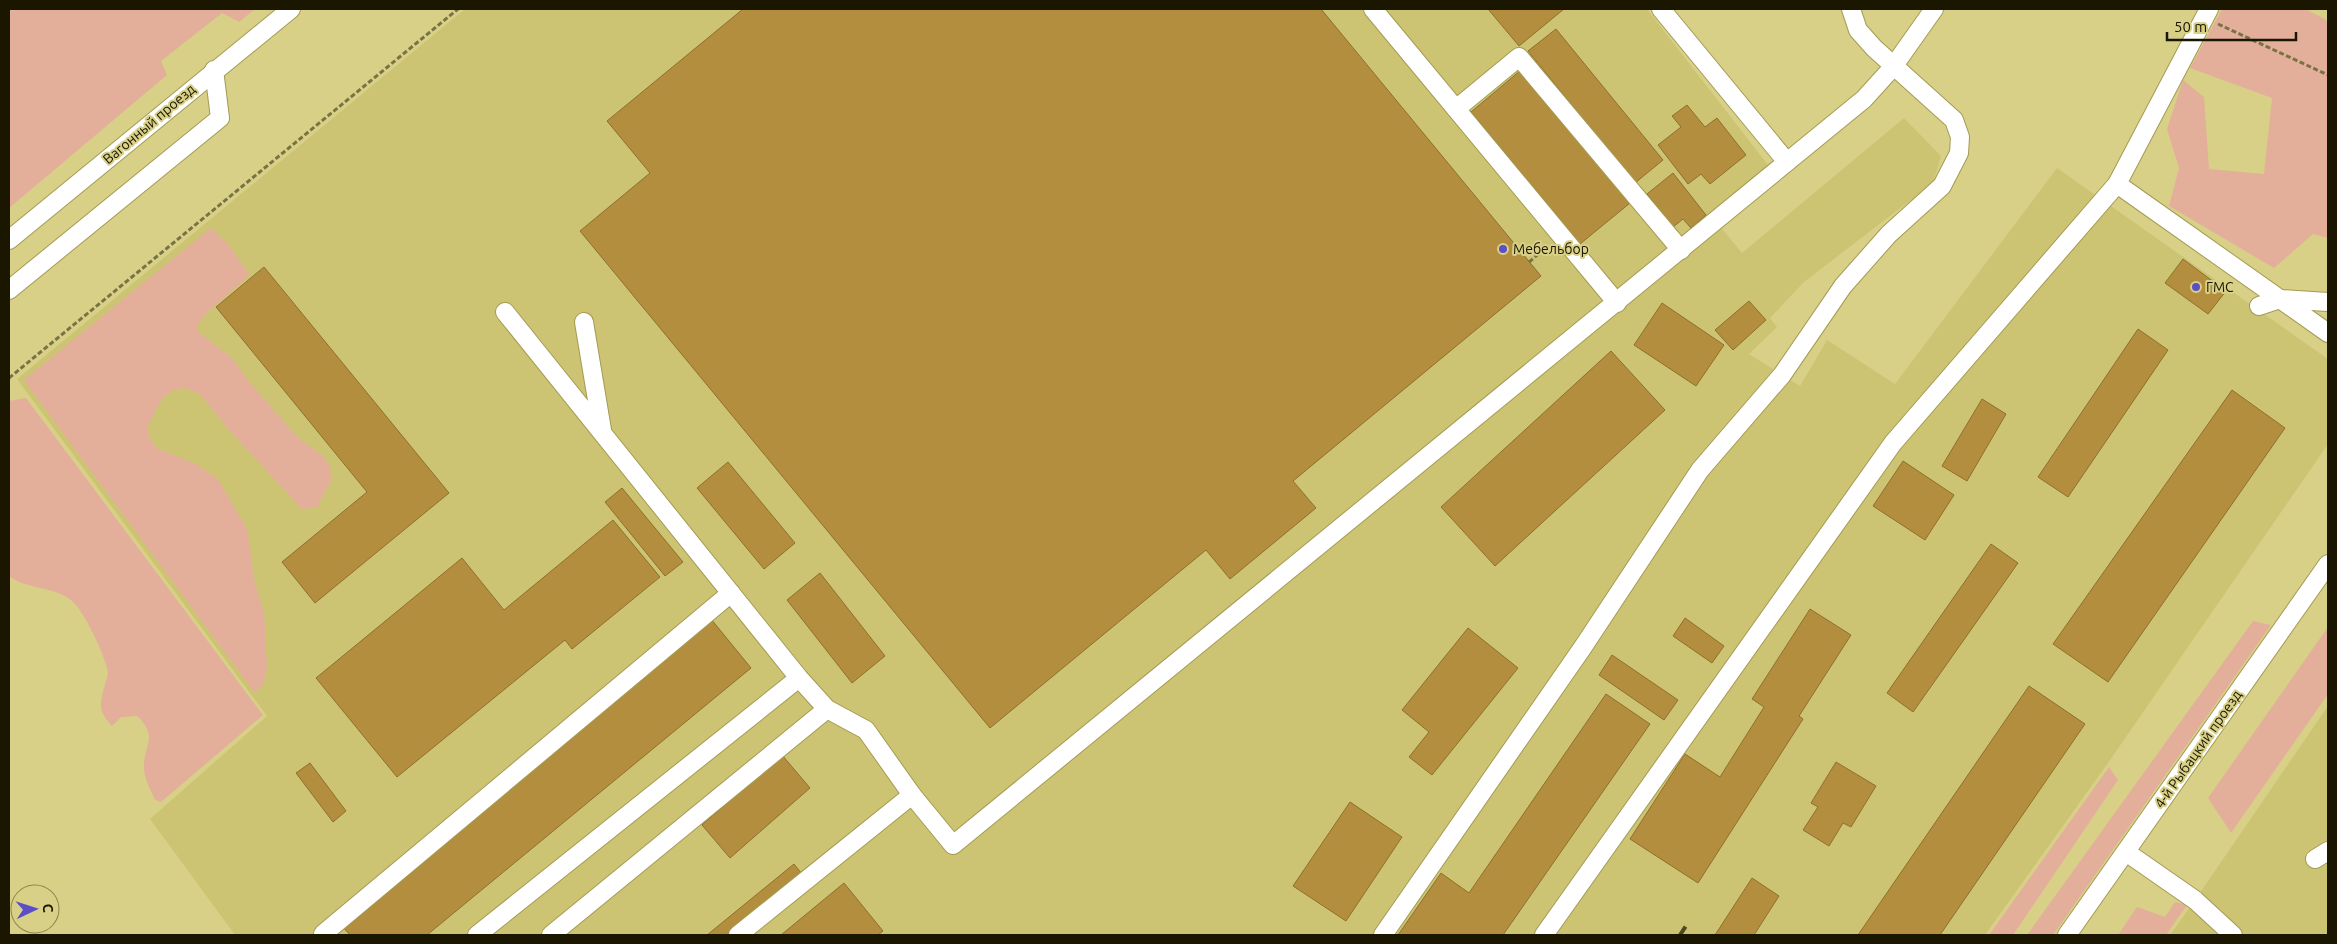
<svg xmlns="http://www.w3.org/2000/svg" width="2337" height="944" viewBox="0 0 2337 944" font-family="Ubuntu,sans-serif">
  <rect width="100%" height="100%" fill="#d8d087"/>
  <g fill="#cdc473">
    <path d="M465 9H1647L1768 165 1710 214 1742 253 1904 118 1941 156 1933 183 1804 282 1770 318 1777 327 1749 354 1800 386 1827 340 1895 384 2057 168 2328 359V444L2108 763 1985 935H235L150 819 267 716 17 379Z"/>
    <path d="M2328 706V935H2170L2195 900Z"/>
  </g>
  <g fill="#e3af9b">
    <path d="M9 9H255L239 22 222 13 161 61 167 75 9 208Z"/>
    <path d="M2222 9H2306L2328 21V238L2313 234 2274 268 2169 206 2179 168 2167 129 2183 80 2204 97 2209 169 2264 174 2272 98 2190 68Z"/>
    <path d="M211 228 227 243 250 275 203 316 196 330 233 359 250 383 298 438 323 456 330 466 331 481 317 507 302 509 229 430 200 394 185 388 172 390 162 399 148 425 149 438 158 449 196 464 218 479 247 529 255 584 264 612 267 668 264 683 255 693 24 380Z"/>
    <path d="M26 398 263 715 161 802 155 800C151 791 145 780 144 770 142 747 160 737 137 716L121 717 112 726C97 709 100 705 105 684 106 681 108 676 108 673 106 657 84 611 72 601 55 586 27 590 9 576V401Z"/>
    <path d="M2253 621 2271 625 2053 935H2027Z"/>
    <path d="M2328 627V694L2231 833 2208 798Z"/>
    <path d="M2109 767 2118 780 2013 935H1989Z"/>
    <path d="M2175 902 2187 905 2166 935H2118L2137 907 2165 917Z"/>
  </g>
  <g fill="#b48e3f" stroke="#8f6f2c">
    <path d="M743 9H1321L1541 276 1293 481 1316 508 1230 579 1206 550 990 728 580 231 650 173 607 121Z"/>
    <path d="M1488 9H1564L1519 46Z"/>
    <path d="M1556 29 1663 160 1635 183 1528 51Z"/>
    <path d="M1521 70 1630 203 1580 244 1471 112Z"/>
    <path d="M1687 105 1705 127 1717 118 1746 155 1710 184 1701 174 1688 184 1658 145 1681 127 1672 116Z"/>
    <path d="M1673 173 1706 215 1691 228 1683 219 1673 227 1647 194Z"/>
    <path d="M2183 259 2226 291 2208 314 2165 283Z"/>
    <path d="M264 267 449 493 315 603 282 562 367 492 216 307Z"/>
    <path d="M1749 301 1766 320 1733 350 1715 330Z"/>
    <path d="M1662 303 1724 345 1696 386 1634 345Z"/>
    <path d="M2138 329 2168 350 2068 497 2038 477Z"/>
    <path d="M1611 351 1665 410 1495 566 1441 507Z"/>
    <path d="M2232 390 2285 428 2108 682 2053 644Z"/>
    <path d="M1982 399 2006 414 1967 481 1942 466Z"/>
    <path d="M1903 461 1954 495 1925 540 1873 506Z"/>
    <path d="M728 462 795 543 764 569 697 488Z"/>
    <path d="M622 488 683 562 665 576 605 502Z"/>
    <path d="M613 520 660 577 572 649 565 640 397 777 316 678 462 558 504 610Z"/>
    <path d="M1991 544 2018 563 1913 712 1887 693Z"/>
    <path d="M820 573 885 656 852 683 787 600Z"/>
    <path d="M1810 609 1851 635 1799 716 1803 719 1698 883 1630 839 1685 754 1720 777 1764 707 1752 699Z"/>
    <path d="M1685 618 1724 646 1712 663 1673 636Z"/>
    <path d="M711 619 751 668 427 935H350L341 925Z"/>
    <path d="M1468 628 1518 668 1432 775 1409 757 1429 732 1402 710Z"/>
    <path d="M1612 655 1678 700 1664 720 1599 675Z"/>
    <path d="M2029 686 2085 724 1940 935H1858Z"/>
    <path d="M1606 694 1650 724 1503 935H1398L1441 873 1469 893Z"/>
    <path d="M782 755 810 788 730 858 702 825Z"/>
    <path d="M1836 762 1876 786 1851 827 1843 823 1829 846 1803 830 1818 807 1811 803Z"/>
    <path d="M310 763 346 811 333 822 296 773Z"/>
    <path d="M1350 802 1402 837 1346 921 1293 886Z"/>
    <path d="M794 864 802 874 728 935H707Z"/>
    <path d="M1752 878 1779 896 1754 935H1715Z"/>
    <path d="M844 883 883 931 878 935H781Z"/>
  </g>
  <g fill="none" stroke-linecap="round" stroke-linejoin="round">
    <defs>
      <g id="minor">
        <path d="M1373 9 1617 303"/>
        <path d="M1661 9 1787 162"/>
        <path d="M1456 109 1519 57 1681 250"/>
        <path d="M2117 184 2328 333"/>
        <path d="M9 240 291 9"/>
        <path d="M9 290 220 118 214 70"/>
        <path d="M2259 306 2280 299 2328 302"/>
        <path d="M505 312 799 678 827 709 866 730 912 795 953 845 1864 99 1893 67 1934 9"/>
        <path d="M584 322 602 430"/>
        <path d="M2126 852 2195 900 2233 935"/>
        <path d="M2315 859 2328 851"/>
        <path d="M324 935 323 934 731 593"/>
        <path d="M477 935 799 678"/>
        <path d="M551 935 827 709"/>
        <path d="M738 935 912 795"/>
        <path d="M1383 935 1583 647 1700 470 1782 375 1843 286 1889 234 1942 186 1959 153 1960 137 1954 120 1874 48 1858 30 1851 9"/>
        <path d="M1544 935 1893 443 2117 184 2209 9"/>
        <path d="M2067 935 2328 564"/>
      </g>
    </defs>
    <use href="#minor" stroke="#a49b54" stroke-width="20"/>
    <g stroke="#797343" stroke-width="3" stroke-dasharray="5 2.5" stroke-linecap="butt">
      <path d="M2218 24 2328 75"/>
      <path d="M1529 262 1548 246"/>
      <path d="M9 378 458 9"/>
    </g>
    <use href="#minor" stroke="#fff" stroke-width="18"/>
    <path stroke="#4e4925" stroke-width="4" stroke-dasharray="10 5" stroke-linecap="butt" d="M1680 935 1688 923"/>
  </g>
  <g fill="#5b4ec7" stroke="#d8d087" stroke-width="2">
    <circle cx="1503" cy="249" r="5"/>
    <circle cx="2196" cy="287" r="5"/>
  </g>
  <g text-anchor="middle" stroke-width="4" stroke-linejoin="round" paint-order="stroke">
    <g font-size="14" fill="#1a1600" stroke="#d8d087">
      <text transform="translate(149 124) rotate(-40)" y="5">Вагонный проезд</text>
      <text transform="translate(2198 749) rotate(-55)" y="5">4-й Рыбацкий проезд</text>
    </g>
    <g font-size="14" fill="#1a1600" stroke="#d8d087" text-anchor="start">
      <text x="1513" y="254">Мебельбор</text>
      <text x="2206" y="292">ГМС</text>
    </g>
  </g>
  <rect width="2337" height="944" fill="none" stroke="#1a1600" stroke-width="20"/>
  <g transform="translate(35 909) rotate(86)"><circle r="24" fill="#d8d087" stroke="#8c8651"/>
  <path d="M0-4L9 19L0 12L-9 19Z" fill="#5b4ec7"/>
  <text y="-8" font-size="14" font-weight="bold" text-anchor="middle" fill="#1a1600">С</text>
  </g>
  <path d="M2167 32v8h129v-8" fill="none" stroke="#1a1600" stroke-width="2.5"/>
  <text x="2174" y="32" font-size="15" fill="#1a1600" stroke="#d8d087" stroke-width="4" paint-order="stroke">50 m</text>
</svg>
